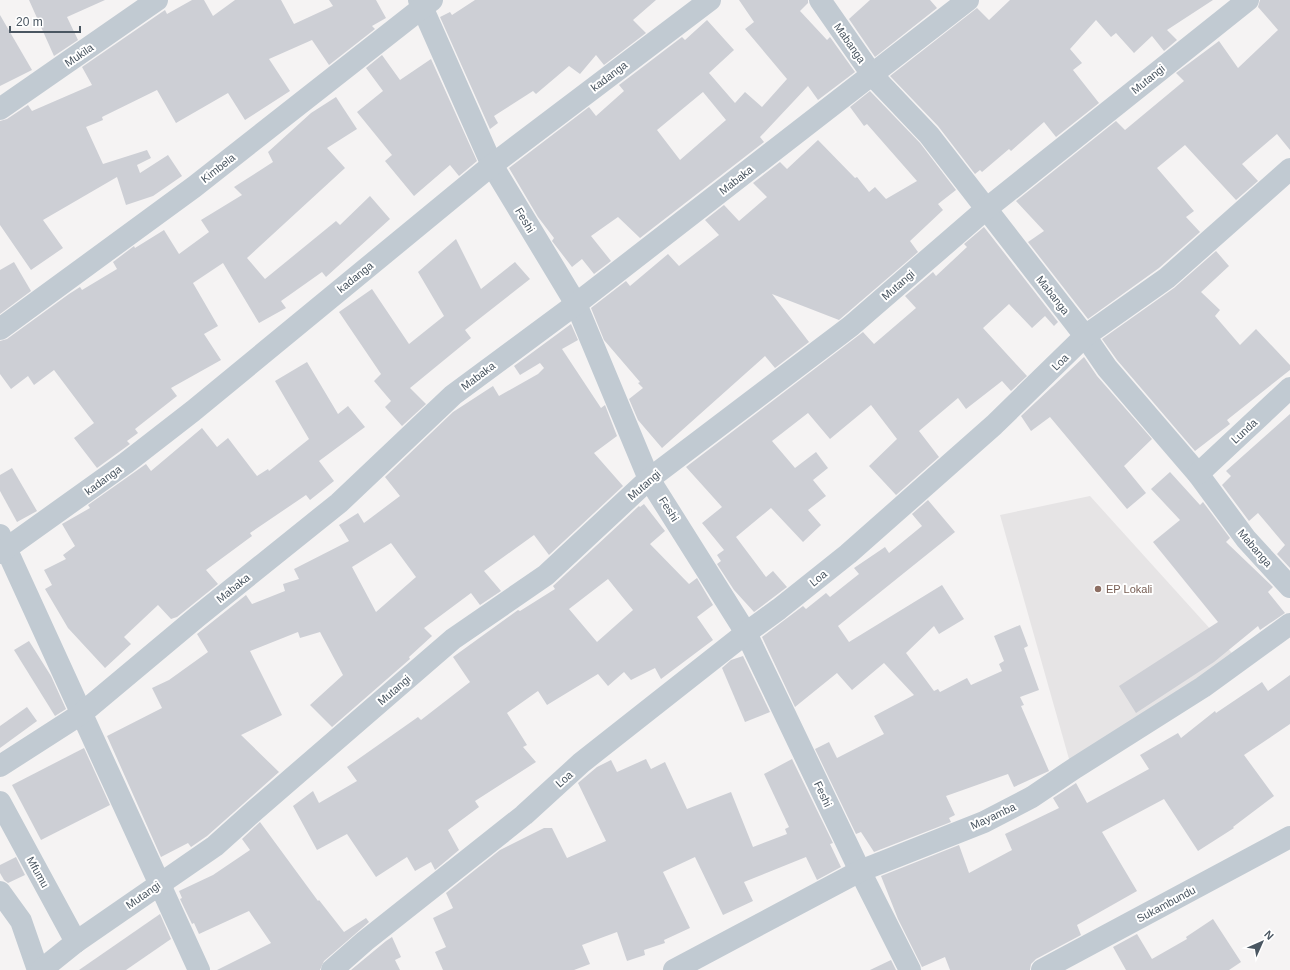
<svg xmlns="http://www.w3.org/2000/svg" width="1290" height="970" viewBox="0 0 1290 970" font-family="Helvetica,sans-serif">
  <rect width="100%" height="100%" fill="#f5f3f3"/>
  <path fill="#e6e4e5" d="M1090 496 1241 663 1071 766 1000 515Z"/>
  <g fill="#cdcfd5" fill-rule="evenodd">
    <path d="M29 0H105L67 17 78 40 54 56Z"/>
    <path d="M192 0H204L213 16 235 0H281L294 24 333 6 329 0H376L386 18 372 26 375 29 329 65 312 40 269 59 290 91 245 120 228 93 176 123 157 90 102 117 103 120 86 127 103 164 147 150 151 158 137 165 140 173 168 155 182 176 153 196 126 205 117 177 43 220 63 248 31 270 0 225V121L7 119 28 105 32 111 92 85 82 67 162 12 165 10 167 14Z"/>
    <path d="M475 0H656L633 20 646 33 604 65 596 55 580 74 569 66 536 94 533 91 494 116 498 123 490 129 440 17 450 12 452 15Z"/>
    <path d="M739 0H808V3L800 11 827 40 830 37 855 72 818 100 808 86 760 137 764 142 640 238 618 217 591 236 611 261 594 274 582 259 572 267 552 241 554 238 538 217 509 168 589 107 596 116 624 91 619 85 682 37 685 40 707 20 734 50 709 73 735 103 745 92 762 107 787 79 745 29 754 22ZM703 92 726 120 680 160 657 130Z"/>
    <path d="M870 0H930L937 8 875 57 849 19Z"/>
    <path d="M1010 0H1213L1167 30 1177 40 1164 51 1152 36 1134 53 1116 33 1111 37 1096 20 1070 49 1082 63 1073 70 1099 103 1056 137 1044 122 1011 151 1009 149 982 172 980 170 975 174 938 126 890 76 977 8 989 20Z"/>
    <path d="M1260 0H1290V150L1277 134 1242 164 1258 181 1236 200 1185 145 1157 168 1194 211 1186 217 1200 232 1159 268 1088 319 1028 242 1044 231 1016 201 1116 121 1125 130 1184 81 1176 73 1219 41 1238 68 1278 30 1258 7Z"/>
    <path d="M0 15 32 70 0 86Z"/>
    <path d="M382 55 400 80 431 59 477 161 459 176 450 165 414 196 385 161 392 155 357 112 383 91 366 68Z"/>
    <path d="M870 91 920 143 956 190 938 204 943 210 910 241 918 252 839 320 772 294 809 342 775 368 765 356 662 448 638 420 629 399 643 388 638 383 640 382 604 340 591 308 626 281 630 286 668 254 679 266 719 235 705 220 724 205 739 221 767 197 753 183 780 162 787 169 818 140 855 178 857 177 869 192 875 187 886 199 917 181 867 124 864 126 850 107Z"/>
    <path d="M336 97 357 129 327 148 345 168 247 258 265 279 336 221 340 225 370 196 390 219 326 277 322 272 281 301 286 308 259 323 223 263 193 283 218 326 204 334 221 360 171 388 177 396 135 429 138 433 127 441 130 444 97 468 74 438 94 423 54 370 34 385 28 376 11 389 0 374V341L7 339 69 294 80 287 82 290 117 269 113 262 134 246 135 248 164 230 179 254 209 232 201 220 242 195 234 187 273 162 268 152 311 113Z"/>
    <path d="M984 227 1058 322 1054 326 1045 316 1032 328 1009 304 983 328 1027 376 1011 391 1002 381 966 409 958 398 919 431 939 457 896 495 869 466 897 439 871 405 830 439 808 413 772 441 795 468 816 452 828 468 813 480 826 496 808 510 821 525 803 542 771 508 736 537 766 577 773 571 787 587 754 612 734 590 717 564 721 561 717 555 724 550 702 523 722 507 686 467 863 332 874 344 916 308 905 296 933 272 936 276 967 247 964 244Z"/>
    <path d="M456 239 481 289 515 262 530 279 465 330 471 338 410 388 426 404 402 426 385 407 391 401 374 381 381 374 339 312 372 289 409 344 444 316 418 272Z"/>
    <path d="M1216 251 1229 266 1201 292 1220 310 1215 316 1240 345 1256 329 1290 365V370L1227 420 1230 424 1195 451 1117 360 1102 339 1174 288Z"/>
    <path d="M14 262 31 291 0 314V270Z"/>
    <path d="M571 324 578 340 562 349 601 408 605 405 617 436 594 453 623 486 549 555 534 535 484 571 501 591 480 605 471 593 424 628 432 636 409 657 410 659 332 727 310 705 343 675 320 632 300 638 298 632 250 651 282 715 241 735 279 772 207 836 191 847 188 843 161 857 107 736 162 708 152 688 169 680 208 652 197 634 246 595 252 604 285 591 283 584 299 579 294 569 349 541 339 525 358 513 364 523 400 496 385 477 453 412 493 386 499 396 538 374 544 368 540 363 520 375 514 366ZM391 543 416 577 376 612 352 567Z"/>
    <path d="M1084 357 1097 376 1152 439 1124 466 1146 493 1127 509 1050 417 1031 431 1021 416Z"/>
    <path d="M307 362 338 414 348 406 365 427 319 461 334 481 310 500 306 495 250 533 252 536 206 570 218 584 177 617 171 619 158 605 124 637 131 644 105 668 68 628 45 589 52 585 44 570 66 559 63 555 75 546 62 524 90 508 88 505 146 464 151 471 202 428 217 447 228 438 257 476 268 469 269 471 309 439 275 381Z"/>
    <path d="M1290 414V568L1277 554 1285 545 1258 513 1249 521 1222 485 1231 476 1226 471Z"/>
    <path d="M12 468 37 511 17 522 0 491V475Z"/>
    <path d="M1170 472 1200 505 1203 502 1230 538 1226 542 1273 587 1268 592 1285 613 1260 630 1258 626 1214 662 1136 713 1119 686 1218 622 1153 542 1180 520 1151 489Z"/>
    <path d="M928 500 955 532 838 626 849 642 942 585 964 619 939 634 934 626 906 653 934 691 938 689 940 692 967 678 971 685 1002 671 999 664 1004 661 994 636 1020 625 1028 646 1024 648 1039 690 1020 697 1024 705 1021 706 1049 771 1014 787 1008 774 946 796 955 815 949 818 951 822 874 852 861 832 856 834 815 749 829 742 837 758 884 734 874 716 914 695 884 663 852 690 837 673 795 707 762 637 803 606 806 609 826 593 830 597 859 574 854 568 885 547 889 553 922 526 912 514Z"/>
    <path d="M644 504 665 531 650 544 689 584 697 578 713 605 697 617 713 640 661 679 655 668 631 680 624 672 608 686 598 674 547 705 538 691 507 713 527 745 523 747 536 762 475 801 479 807 448 830 459 850 435 870 431 862 415 871 407 857 376 877 347 834 317 850 293 806 313 791 319 803 357 781 347 767 418 717 421 720 470 682 453 657 518 610 520 611 555 589 553 586 639 506 640 507ZM608 579 633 610 597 642 569 609Z"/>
    <path d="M29 641 51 676 66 709 55 716 14 650Z"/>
    <path d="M743 656 770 712 745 722 722 668 731 660Z"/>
    <path d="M1290 675V724L1244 755 1274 796 1233 827 1234 828 1198 851 1164 799 1102 832 1137 891 1077 925 1081 935 1036 959 1031 964 1030 970H950L945 957 922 967 898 919 881 876 959 845 969 873 1012 850 1005 834 1059 808 1053 798 1076 783 1087 803 1149 769 1140 755 1178 733 1181 738 1215 711 1216 713 1262 682 1268 691Z"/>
    <path d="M27 707 37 721 0 748V726Z"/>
    <path d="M84 748 110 805 41 840 12 785Z"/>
    <path d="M646 759 651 769 665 762 687 809 731 792 753 847 787 834 785 829 789 827 764 774 792 759 833 843 830 844 841 867 817 880 806 857 744 882 753 901 723 915 695 857 663 872 690 928 664 940 665 943 644 950 645 955 627 961 617 932 582 945 590 964 574 970H443L435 952 446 947 433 918 453 908 446 893 500 850 544 828H552L567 858 606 841 578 783 597 767 611 760 617 772Z"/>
    <path d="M260 822 318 901 319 900 344 932 366 918 369 922 324 961 320 970H217L271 943 249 911 199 934 194 923 192 924 180 899 182 898 179 891 213 875 250 850 242 839Z"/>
    <path d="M16 857 25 875 8 883 4 880 0 873V865Z"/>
    <path d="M160 914 171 939 126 970H79Z"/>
    <path d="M1213 919 1241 962 1229 970H1126L1113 947 1137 934 1152 959 1187 939 1186 937Z"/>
    <path d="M392 937 401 957 395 960 400 970H351L386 941Z"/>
    <path d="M891 960 896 970H870Z"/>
  </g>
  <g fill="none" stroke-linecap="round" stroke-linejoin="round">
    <g stroke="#c1cad2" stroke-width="22">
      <path d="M419 0 492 165 576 304 649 479 746 633 860 871 910 970"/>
      <path d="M820 0 873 76 929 135 1085 336 1107 368 1198 474 1246 539 1290 587"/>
      <path d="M0 109 157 0"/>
      <path d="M0 329 194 187 432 0"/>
      <path d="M1198 474 1290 388"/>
      <path d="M0 535 199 970"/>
      <path d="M0 553 126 463 193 411 492 165 710 0"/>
      <path d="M0 766 81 714 197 617 339 503 453 395 576 304 968 0"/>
      <path d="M0 802 76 942"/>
      <path d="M0 892 21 921 38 970"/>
      <path d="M41 970 76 942 215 846 254 811 453 639 546 575 649 479 851 326 986 209 1248 0"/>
      <path d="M332 970 365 941 524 815 581 763 746 633 779 609 848 554 994 425 1085 336 1167 278 1290 169"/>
      <path d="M674 970 860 871 984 822 1032 797 1075 768 1203 687 1290 624"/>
      <path d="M1042 970 1290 837"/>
    </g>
  </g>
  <circle fill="#8d6e63" stroke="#fff" stroke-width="1.5" cx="1098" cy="589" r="4"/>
  <g text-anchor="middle" stroke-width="4" stroke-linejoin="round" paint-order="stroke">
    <g font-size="11" fill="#4a5661" stroke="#fff">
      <text transform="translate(850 43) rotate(55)" y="4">Mabanga</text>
      <text transform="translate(79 55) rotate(-34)" y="4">Mukila</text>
      <text transform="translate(609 76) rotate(-37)" y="4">kadanga</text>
      <text transform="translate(1148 79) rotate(-39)" y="4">Mutangi</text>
      <text transform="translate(218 168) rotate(-38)" y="4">Kimbela</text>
      <text transform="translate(736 180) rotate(-38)" y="4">Mabaka</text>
      <text transform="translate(525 220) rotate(59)" y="4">Feshi</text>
      <text transform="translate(355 277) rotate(-39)" y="4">kadanga</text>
      <text transform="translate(898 285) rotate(-41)" y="4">Mutangi</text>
      <text transform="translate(1053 295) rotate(52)" y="4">Mabanga</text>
      <text transform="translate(1060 362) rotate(-45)" y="4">Loa</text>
      <text transform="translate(478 376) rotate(-37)" y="4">Mabaka</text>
      <text transform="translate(1244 431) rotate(-43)" y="4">Lunda</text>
      <text transform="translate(103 480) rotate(-36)" y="4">kadanga</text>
      <text transform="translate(644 485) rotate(-41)" y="4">Mutangi</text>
      <text transform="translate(669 509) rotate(58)" y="4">Feshi</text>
      <text transform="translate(1255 548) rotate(49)" y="4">Mabanga</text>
      <text transform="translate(818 578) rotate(-39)" y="4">Loa</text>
      <text transform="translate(233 588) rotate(-39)" y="4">Mabaka</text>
      <text transform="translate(394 690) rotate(-41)" y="4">Mutangi</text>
      <text transform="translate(564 779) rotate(-42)" y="4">Loa</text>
      <text transform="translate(823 794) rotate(65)" y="4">Feshi</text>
      <text transform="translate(993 816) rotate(-25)" y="4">Mayamba</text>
      <text transform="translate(38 872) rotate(61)" y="4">Mfumu</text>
      <text transform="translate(143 895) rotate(-35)" y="4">Mutangi</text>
      <text transform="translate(1166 904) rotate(-28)" y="4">Sukambundu</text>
    </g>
    <g font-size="11" fill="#785e54" stroke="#fff" text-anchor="start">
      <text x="1106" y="593">EP Lokali</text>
    </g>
  </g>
  <g transform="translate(1262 942) rotate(45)" stroke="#ffffff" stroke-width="3" paint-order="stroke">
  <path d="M0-3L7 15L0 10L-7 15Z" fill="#4a5661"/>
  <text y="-6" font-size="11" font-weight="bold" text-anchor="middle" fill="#4a5661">N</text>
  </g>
  <path d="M10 26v6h70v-6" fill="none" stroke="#4a5661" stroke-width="2"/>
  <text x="16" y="26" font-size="12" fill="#4a5661" stroke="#ffffff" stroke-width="3" paint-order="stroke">20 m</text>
</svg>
